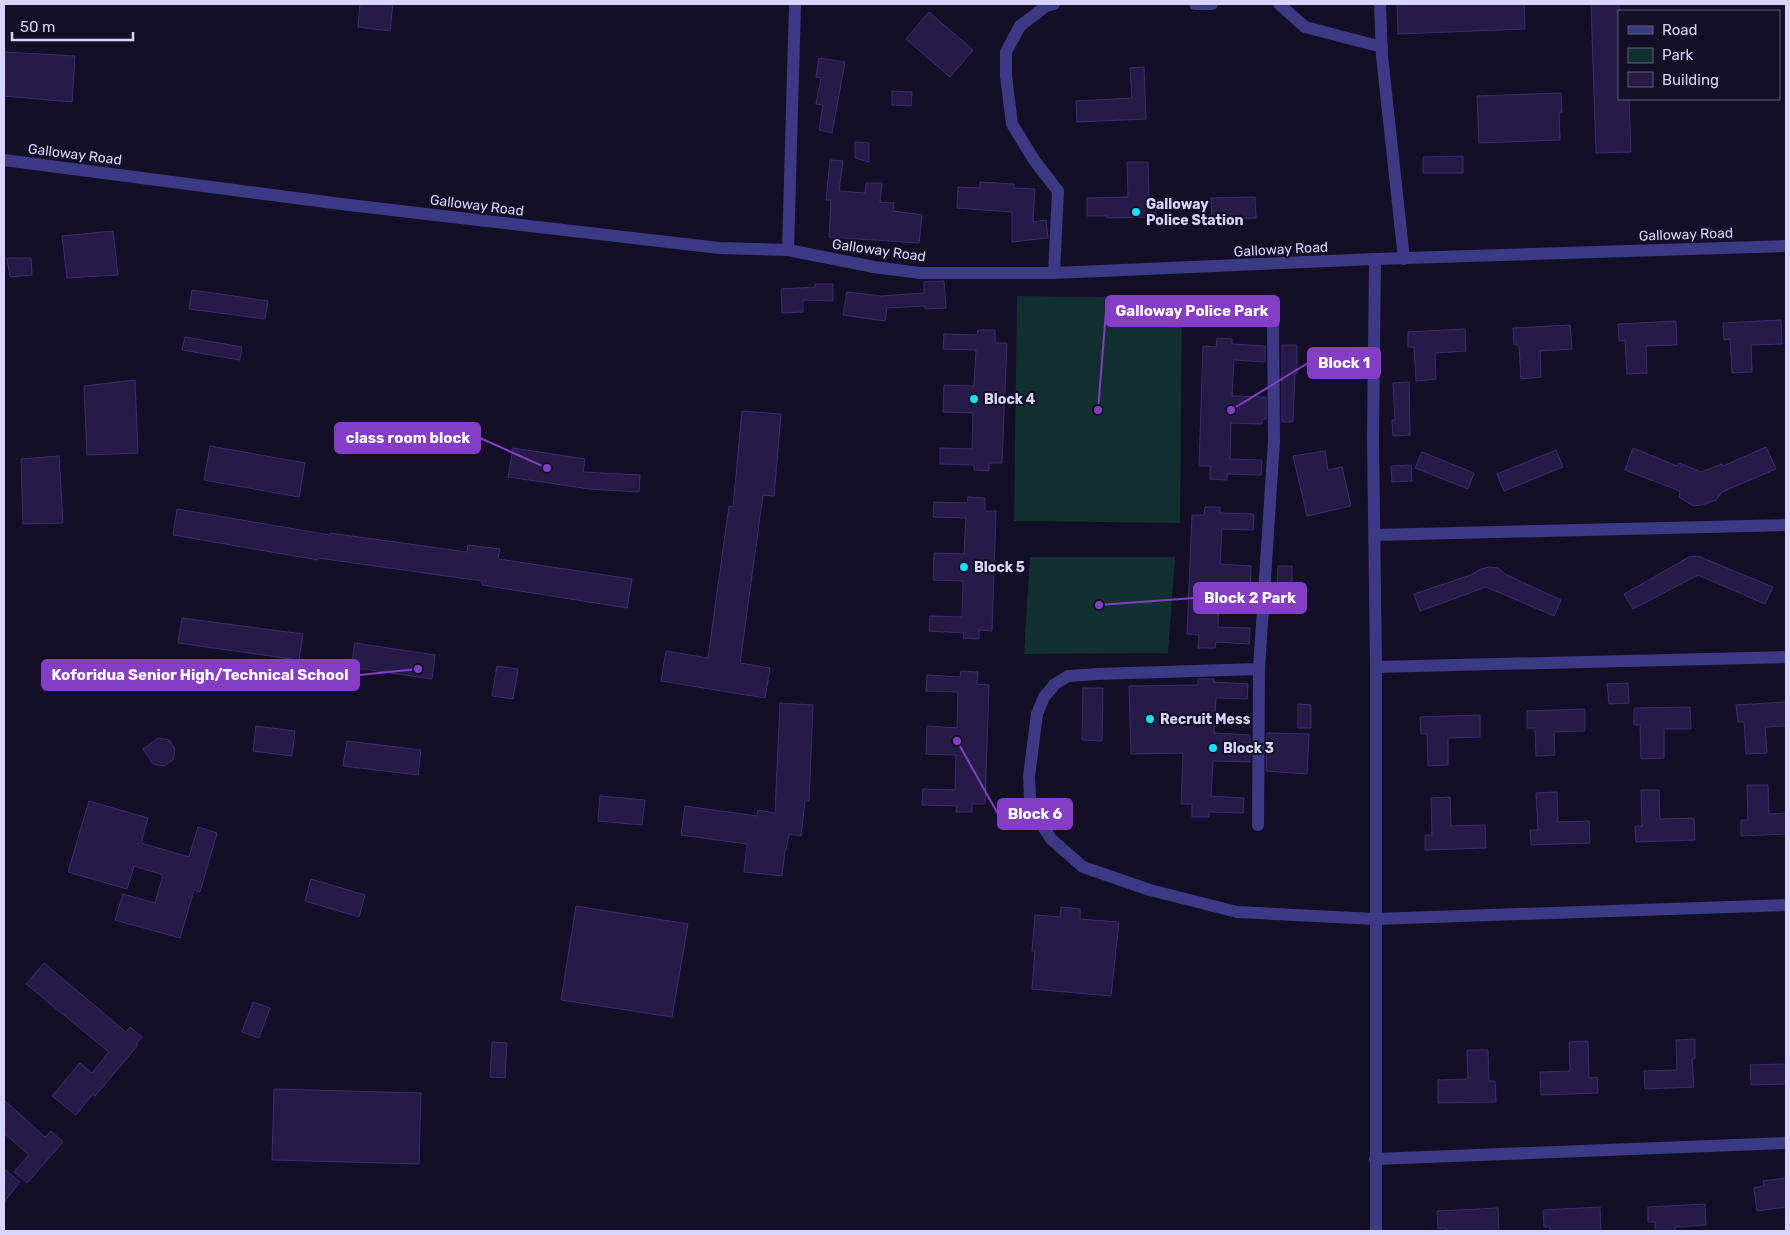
<svg xmlns="http://www.w3.org/2000/svg" width="1790" height="1235" viewBox="0 0 1790 1235" font-family="Rubik,sans-serif">
  <rect width="100%" height="100%" fill="#130f26"/>
  <g fill="#12302f">
    <path d="M1017 296 1182 298 1180 523 1014 521Z"/>
    <path d="M1030 557H1175L1168 653 1024 654Z"/>
  </g>
  <g fill="#241b47" stroke="#3b2d73">
    <path d="M360 4H393L390 31 358 27Z"/>
    <path d="M1397 4H1524L1525 29 1398 34Z"/>
    <path d="M1591 4H1619V99H1629L1631 152 1596 153Z"/>
    <path d="M929 12 973 50 950 77 906 39Z"/>
    <path d="M4 52 75 56 72 102 4 96Z"/>
    <path d="M819 58 845 62 832 133 819 130 823 105 816 104 821 78 816 77Z"/>
    <path d="M1144 67 1146 119 1077 122 1076 101 1132 98 1130 68Z"/>
    <path d="M892 91 912 92 911 106 892 105Z"/>
    <path d="M1561 93 1562 112H1559L1560 140 1479 143 1477 96Z"/>
    <path d="M855 142 869 143V162L855 158Z"/>
    <path d="M1463 156V173H1423V157Z"/>
    <path d="M830 160 843 161 839 191 865 193 866 183H882L880 202 894 203 893 211 922 215 919 243 829 237 831 200H826Z"/>
    <path d="M1127 162H1148L1149 200H1156V217L1107 218V216H1087V198L1128 197Z"/>
    <path d="M980 182 1014 184V188L1035 189 1033 222 1046 220 1048 238 1012 242V212L957 208 958 187 980 188Z"/>
    <path d="M1255 197 1256 218 1212 219 1211 198Z"/>
    <path d="M113 231 118 275 67 278 62 236Z"/>
    <path d="M7 258H31L32 275 10 277Z"/>
    <path d="M944 281 946 308 925 309V306L887 308 885 321 843 315 847 292 881 296 924 293V282Z"/>
    <path d="M815 284H833V301L803 300V312L782 313 781 289 815 287Z"/>
    <path d="M192 290 268 301 265 319 189 309Z"/>
    <path d="M1781 320 1782 344 1751 345 1752 372 1732 373 1730 339 1724 340 1723 323Z"/>
    <path d="M1676 321 1677 345 1646 346 1647 373 1627 374 1625 340 1619 341 1618 324Z"/>
    <path d="M1570 325 1572 349 1540 351 1541 377 1521 379 1519 345H1514L1513 328Z"/>
    <path d="M1465 329 1466 351 1435 353 1436 379 1416 381 1414 347H1408V332Z"/>
    <path d="M978 330H995V343H1007L1002 463H989V471L974 470V465L940 464V448L972 449 973 413 943 412 944 385 974 386 976 350 943 349 944 334 977 335Z"/>
    <path d="M185 337 242 347 240 360 182 350Z"/>
    <path d="M1217 338 1232 339V344L1265 346V362L1234 360 1232 396 1266 397V419H1262V424L1231 423 1230 459 1262 460 1261 475 1227 474V480L1210 479V466H1199L1203 346 1216 347Z"/>
    <path d="M1282 345H1297V373H1295L1293 422H1282Z"/>
    <path d="M135 380 138 453 87 455 84 386Z"/>
    <path d="M1409 382 1410 435 1393 436 1392 420H1395L1393 383Z"/>
    <path d="M742 411 781 414 774 496 763 495 740 663 770 668 765 698 661 681 666 651 708 658 729 506 733 507Z"/>
    <path d="M210 446 305 463 299 497 204 480Z"/>
    <path d="M1766 447 1776 469 1722 492 1716 500 1702 505 1694 506 1688 503 1679 497 1680 491 1625 470 1633 448 1677 466 1679 463 1701 472 1722 464 1723 466Z"/>
    <path d="M513 448 585 459 583 472 640 475 639 492 590 489 508 477Z"/>
    <path d="M1556 450 1563 467 1504 491 1497 474Z"/>
    <path d="M1325 451 1328 470 1342 467 1351 506 1307 516 1293 456Z"/>
    <path d="M1422 452 1474 473 1468 489 1415 468Z"/>
    <path d="M59 456 63 523 23 524 21 459Z"/>
    <path d="M1411 465 1412 481 1392 482 1391 466Z"/>
    <path d="M968 497 985 498V511H996L992 631 979 630V639L963 638 964 633 929 631 930 616 962 617 963 581 933 580 934 553 964 554 966 518 933 517 934 502 967 503Z"/>
    <path d="M1205 507H1220V513L1254 514 1253 530 1222 529 1220 564 1251 566 1250 593 1219 592 1218 627 1250 628 1249 644 1216 642 1215 648H1198L1199 635 1187 634 1192 515H1204Z"/>
    <path d="M177 509 330 535V533L467 552 468 545 500 549 498 559 632 579 627 608 482 585V581L318 558V560L173 535Z"/>
    <path d="M1698 556 1773 587 1765 604 1698 575 1633 609 1624 594 1689 557Z"/>
    <path d="M1278 566H1292V598H1277Z"/>
    <path d="M1489 567 1498 568 1507 575 1561 600 1554 616 1486 587 1420 611 1414 594 1471 575 1481 569Z"/>
    <path d="M182 618 303 634 299 660 178 643Z"/>
    <path d="M355 643 435 655 432 679 351 667Z"/>
    <path d="M497 666 518 669 513 699 492 696Z"/>
    <path d="M961 671 978 672 977 684 989 685 985 804H972V812H956L957 806 922 805 923 789 955 790 956 755 926 754 927 726 957 728 958 692 926 691 927 675 960 677Z"/>
    <path d="M1198 679H1214V682L1248 684 1247 699 1216 698 1214 733 1250 735V762L1213 761 1211 796 1244 798 1243 813 1209 812V817H1192V804H1181L1183 753 1131 754 1129 686 1198 685Z"/>
    <path d="M1628 683 1629 703 1609 704 1607 684Z"/>
    <path d="M1083 688H1103L1102 741 1082 740Z"/>
    <path d="M1786 702V726L1765 727 1767 753 1746 754 1744 722H1738L1736 705Z"/>
    <path d="M780 703 813 705 809 801H805L801 836 789 834 786 850H785L782 876 744 872 747 844 681 835 685 806 757 816 758 810 775 813Z"/>
    <path d="M1298 704 1311 705V728H1298Z"/>
    <path d="M1690 707 1691 729H1664V758L1641 759 1640 725H1634V708Z"/>
    <path d="M1585 709V731L1554 732 1555 755 1536 756 1535 728H1527V711Z"/>
    <path d="M1480 715V737L1448 738V765L1428 766 1427 734H1421L1420 717Z"/>
    <path d="M256 726 295 731 292 756 253 751Z"/>
    <path d="M1267 733 1309 734 1307 774 1266 771Z"/>
    <path d="M158 738 169 740 175 749 173 760 164 766 153 764 143 749Z"/>
    <path d="M347 741 421 750 418 775 343 766Z"/>
    <path d="M1747 785H1768L1769 814 1786 813V834L1741 836V820H1748Z"/>
    <path d="M1641 790H1659L1660 819 1694 818 1695 840 1636 842 1635 826H1642Z"/>
    <path d="M1557 792 1558 822 1589 821 1590 843 1531 845 1530 830H1538L1536 793Z"/>
    <path d="M600 796 645 800 642 825 598 821Z"/>
    <path d="M1450 797 1451 826 1485 825 1486 848 1425 850V835H1432L1431 798Z"/>
    <path d="M89 801 148 818 141 843 189 857 198 827 217 833 200 892 194 890 180 938 115 920 123 894 155 903 163 875 134 866 127 889 68 872Z"/>
    <path d="M311 879 365 895 359 917 305 901Z"/>
    <path d="M576 906 688 924 672 1017 561 1000Z"/>
    <path d="M1061 907 1080 909V919L1119 922 1111 996 1032 989 1035 951H1032L1035 915 1060 917Z"/>
    <path d="M44 963 126 1032 130 1027 142 1037 136 1044 138 1045 95 1096 93 1094 76 1115 52 1096 80 1063 92 1073 109 1052 26 984Z"/>
    <path d="M253 1002 270 1008 259 1038 242 1032Z"/>
    <path d="M1695 1039V1059H1692L1694 1087 1645 1089 1644 1071 1677 1070 1676 1040Z"/>
    <path d="M1588 1041 1589 1078 1597 1077 1598 1093 1541 1095 1540 1072 1570 1071 1569 1042Z"/>
    <path d="M492 1042 507 1043 505 1078 490 1077Z"/>
    <path d="M1467 1050H1488L1489 1081H1495L1496 1102 1438 1103V1080L1468 1079Z"/>
    <path d="M1786 1064V1084L1751 1085 1750 1065Z"/>
    <path d="M274 1089 421 1093 419 1164 272 1160Z"/>
    <path d="M4 1100 45 1137 51 1131 63 1142 27 1183 14 1172 29 1155 4 1133Z"/>
    <path d="M4 1169 20 1182 4 1202Z"/>
    <path d="M1786 1178V1207L1757 1211 1754 1188 1764 1186 1763 1181Z"/>
    <path d="M1705 1204 1706 1225 1675 1227V1231H1655V1222H1648V1207Z"/>
    <path d="M1600 1207 1601 1231H1550V1227H1544L1543 1210Z"/>
    <path d="M1498 1208 1499 1231H1446V1228L1438 1229 1437 1211Z"/>
  </g>
  <g fill="none" stroke-linecap="round" stroke-linejoin="round">
    <g stroke="#3d3a85" stroke-width="12">
      <path d="M1054 4 1046 6 1020 26 1006 52V76L1012 124 1034 160 1058 191 1054 273"/>
      <path d="M1195 4H1212"/>
      <path d="M1279 4 1305 27 1382 47"/>
      <path d="M1380 4 1382 56 1404 259"/>
      <path d="M4 160 349 205 719 248 788 250 874 267 920 273H1054L1375 259 1786 246"/>
      <path d="M788 250 795 4"/>
      <path d="M1375 259 1373 440 1376 667V1231"/>
      <path d="M1375 535 1786 525"/>
      <path d="M1376 667 1786 657"/>
      <path d="M1259 669 1097 674 1068 676 1055 684 1044 697 1037 714 1029 777 1030 798 1035 814 1051 839 1083 867 1150 890 1237 912 1375 919 1786 905"/>
      <path d="M1258 825 1259 669 1274 441 1273 321"/>
      <path d="M1375 1159 1786 1143"/>
    </g>
  </g>
  <g fill="#00e5ff" stroke="#130f26" stroke-width="2">
    <circle cx="1136" cy="212" r="5"/>
    <circle cx="974" cy="399" r="5"/>
    <circle cx="964" cy="567" r="5"/>
    <circle cx="1150" cy="719" r="5"/>
    <circle cx="1213" cy="748" r="5"/>
  </g>
  <g text-anchor="middle" stroke-width="4" stroke-linejoin="round" paint-order="stroke">
    <g font-size="14" fill="#d9d4ff" stroke="#130f26">
      <text transform="translate(75 154) rotate(7)" y="5">Galloway Road</text>
      <text transform="translate(477 205) rotate(7)" y="5">Galloway Road</text>
      <text transform="translate(1686 234) rotate(-2)" y="5">Galloway Road</text>
      <text transform="translate(1281 249) rotate(-3)" y="5">Galloway Road</text>
      <text transform="translate(879 250) rotate(8)" y="5">Galloway Road</text>
    </g>
    <g font-size="14" font-weight="bold" fill="#d9d4ff" stroke="#130f26" text-anchor="start">
      <text x="1146" y="209">Galloway<tspan x="1146" dy="16">Police Station</tspan></text>
      <text x="984" y="404">Block 4</text>
      <text x="974" y="572">Block 5</text>
      <text x="1160" y="724">Recruit Mess</text>
      <text x="1223" y="753">Block 3</text>
    </g>
  </g>
  <path fill="none" stroke="#843dc5" stroke-width="2" d="M1098 410L1106 311M1231 410L1308 363M547 468L480 438M1099 605L1194 598M418 669L359 675M957 741L998 814"/>
  <g fill="#843dc5" stroke="#130f26" stroke-width="2">
    <circle cx="1098" cy="410" r="5"/>
    <circle cx="1231" cy="410" r="5"/>
    <circle cx="547" cy="468" r="5"/>
    <circle cx="1099" cy="605" r="5"/>
    <circle cx="418" cy="669" r="5"/>
    <circle cx="957" cy="741" r="5"/>
  </g>
  <g fill="#843dc5" stroke="#843dc5" stroke-width="2">
    <rect x="1106" y="296" width="173" height="30" rx="5"/>
    <rect x="1308" y="348" width="72" height="30" rx="5"/>
    <rect x="335" y="423" width="145" height="30" rx="5"/>
    <rect x="1194" y="583" width="112" height="30" rx="5"/>
    <rect x="42" y="660" width="317" height="30" rx="5"/>
    <rect x="998" y="799" width="74" height="30" rx="5"/>
  </g>
  <g font-size="15" text-anchor="middle" font-weight="bold" fill="#fff">
    <text x="1192" y="316">Galloway Police Park</text>
    <text x="1344" y="368">Block 1</text>
    <text x="408" y="443">class room block</text>
    <text x="1250" y="603">Block 2 Park</text>
    <text x="200" y="680">Koforidua Senior High/Technical School</text>
    <text x="1035" y="819">Block 6</text>
  </g>
  <rect width="1790" height="1235" fill="none" stroke="#d9d4ff" stroke-width="10"/>
  <rect x="1618" y="10" width="162" height="90" fill="#130f26" stroke="#625e7d"/>
  <rect x="1628" y="26" width="25" height="8" fill="#3d3a85" stroke="#625e7d"/>
  <text x="1662" y="35" font-size="15" fill="#d9d4ff">Road</text>
  <rect x="1628" y="48" width="25" height="15" fill="#12302f" stroke="#625e7d"/>
  <text x="1662" y="60" font-size="15" fill="#d9d4ff">Park</text>
  <rect x="1628" y="72" width="25" height="15" fill="#241b47" stroke="#625e7d"/>
  <text x="1662" y="85" font-size="15" fill="#d9d4ff">Building</text>
  <path d="M12 32v8h121v-8" fill="none" stroke="#d9d4ff" stroke-width="2.5"/>
  <text x="20" y="32" font-size="15" fill="#d9d4ff" stroke="#130f26" stroke-width="4" paint-order="stroke">50 m</text>
</svg>
